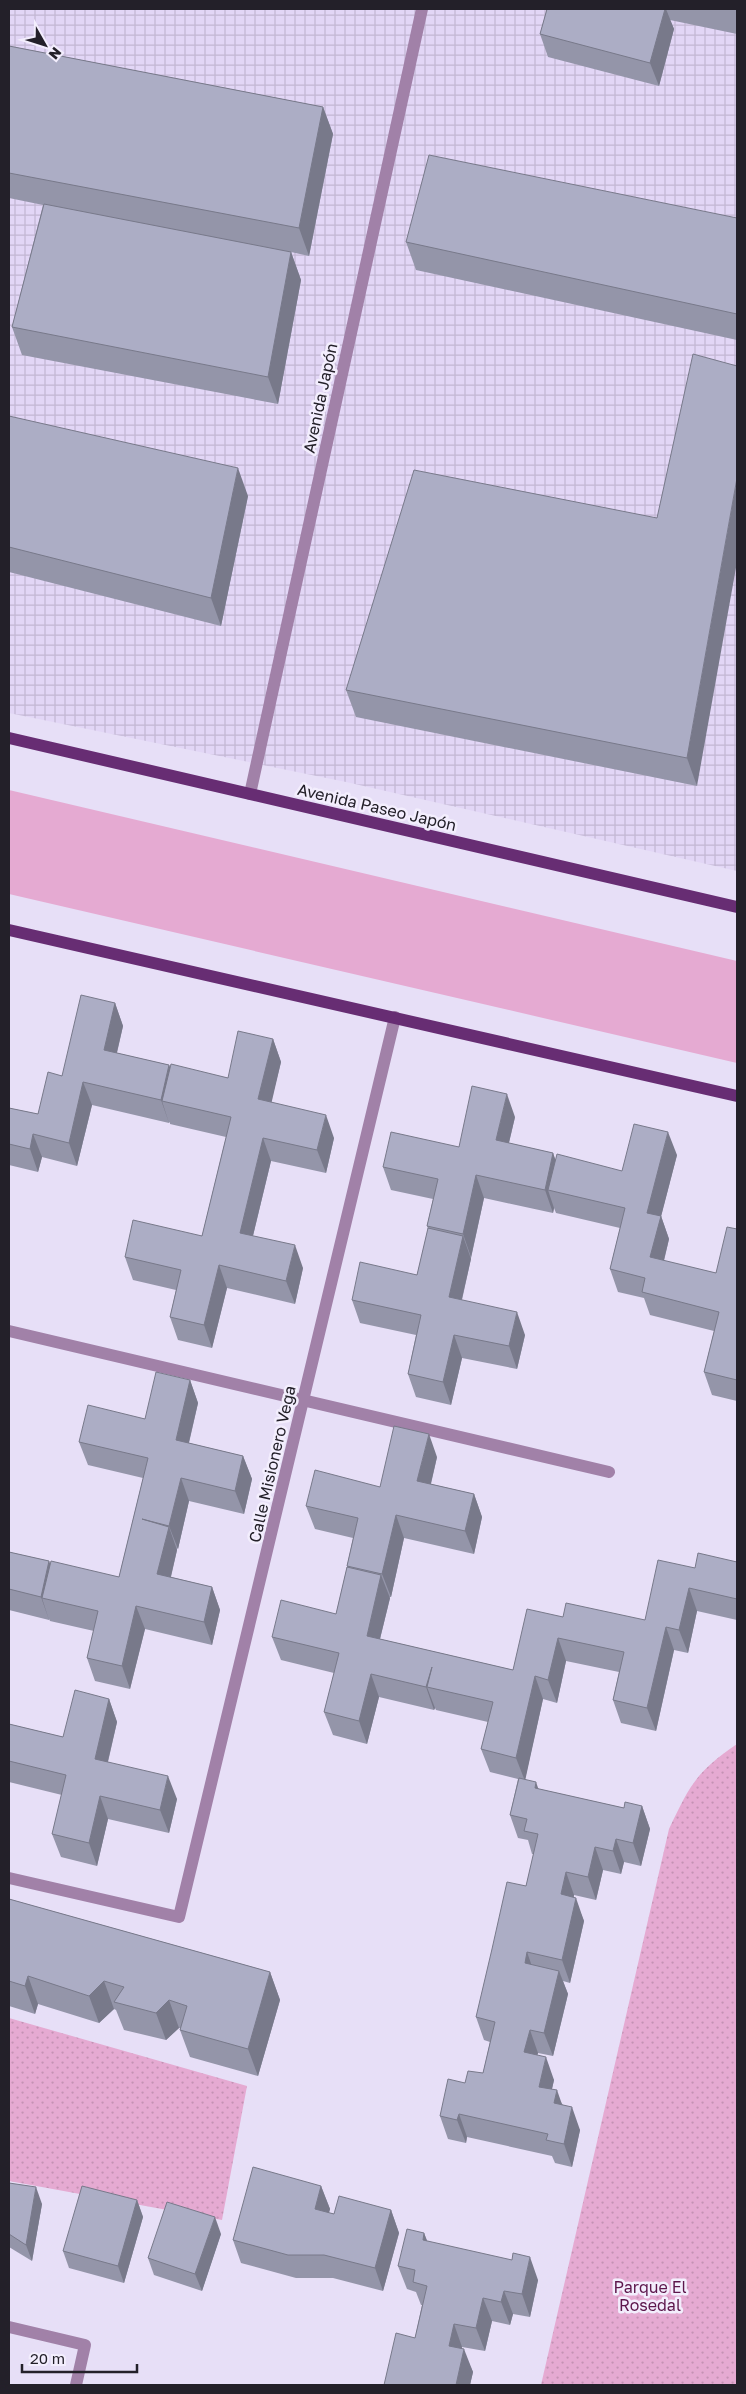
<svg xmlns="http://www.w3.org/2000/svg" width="746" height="2394" viewBox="0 0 746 2394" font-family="'Golos Text',sans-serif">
  <defs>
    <pattern id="industrial-grid" width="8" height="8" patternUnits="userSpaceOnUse" patternTransform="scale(1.25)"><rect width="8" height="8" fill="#e2d6f6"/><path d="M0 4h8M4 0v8" fill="none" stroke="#c2b7d3"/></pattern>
    <pattern id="park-dots" width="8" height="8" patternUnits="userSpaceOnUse" patternTransform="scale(1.25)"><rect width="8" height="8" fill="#e5aad2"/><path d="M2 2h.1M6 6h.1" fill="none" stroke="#c492b4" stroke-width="1.8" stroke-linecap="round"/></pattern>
  </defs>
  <rect width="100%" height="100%" fill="#e7dff7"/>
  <path fill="url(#industrial-grid)" d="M9 9H737V871L346 782 9 713Z"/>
  <path fill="#e5aad2" d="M9 790 737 961V1063L9 894Z"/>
  <g fill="url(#park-dots)">
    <path d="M737 1744V2385H541L669 1829C690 1785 696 1772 737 1744Z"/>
    <path d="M9 2018 247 2086 222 2220 9 2181Z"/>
  </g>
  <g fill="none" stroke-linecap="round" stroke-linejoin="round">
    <g stroke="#a181a8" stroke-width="12">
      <path d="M250 794 422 9"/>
      <path d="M9 1331 609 1472"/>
      <path d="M9 1878 179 1917 395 1017"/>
      <path d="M9 2327 85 2345 76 2385"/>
    </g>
    <g stroke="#672d73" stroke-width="12">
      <path d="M9 738 737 907"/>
      <path d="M9 930 737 1096"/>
    </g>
  </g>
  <g fill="#9495a9">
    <path d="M547 9H737V34L670 20 674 29 659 86 548 57 540 34Z"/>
    <path d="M9 46 323 107 333 134 309 256 291 252 301 280 278 404 22 355 12 327 43 205 9 198Z"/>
    <path d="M737 218V340L416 270 406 242Z"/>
    <path d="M9 416 248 496 221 626 9 572Z"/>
    <path d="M657 518 697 786 356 717 346 690Z"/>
    <path d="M115 1003 123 1026 117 1053 169 1065 170 1067 228 1078 273 1039 281 1062 271 1102 334 1138 326 1173 271 1161 253 1236 303 1268 295 1304 227 1288 212 1348 178 1340 170 1317 176 1290 133 1280 125 1257 202 1236 226 1137 170 1124V1122L169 1123 92 1105 77 1166 42 1157 38 1172 9 1165V1108L38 1114 62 1076Z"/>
    <path d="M515 1117 509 1143 553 1153 555 1159 622 1171 677 1155 661 1216 669 1239 664 1261 716 1273 737 1229V1401L712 1395 704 1372 714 1331 650 1315 644 1298 618 1292 610 1269 620 1228 556 1213 554 1208 553 1213 484 1198 462 1300 525 1335 517 1369 462 1358 451 1405 416 1397 408 1374 416 1335 360 1323 352 1300 417 1275 428 1229 427 1226 433 1199 391 1190 383 1167 459 1147Z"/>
    <path d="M190 1380 198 1403 189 1443 243 1456 252 1479 244 1514 189 1501 178 1549 177 1548V1550L171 1577 212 1587 220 1610 212 1645 145 1629 130 1689 95 1681 87 1658 94 1631 50 1621 49 1619V1620L9 1610V1552L49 1561 50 1564 119 1577 143 1478 88 1465 79 1442 145 1419Z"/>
    <path d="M437 1457 431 1484 474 1494 482 1517 474 1554 404 1538 391 1597H389L390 1598 380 1639 513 1670 563 1617 645 1620 695 1568 737 1562V1620L697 1611 688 1653 674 1650 656 1731 621 1723 613 1700 619 1672 566 1661 557 1703 543 1699 525 1779 539 1789 624 1808 642 1806 650 1829 641 1866 624 1862 621 1874 603 1870 596 1900 574 1895V1897L584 1921 570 1983 563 1981 568 1994 553 2056 538 2053 537 2055 554 2080 552 2089 580 2130 572 2167 555 2163 552 2156 467 2137 466 2143 448 2139 440 2116 465 2083 483 2073 490 2042 484 2040 476 2017 526 1886 534 1854H532L528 1840 518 1838 510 1815 518 1779 490 1772 481 1749 488 1722 436 1710 435 1708 434 1710 379 1697 367 1744 333 1735 324 1712 334 1673 281 1660 272 1637 336 1614 347 1567V1566L353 1538 315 1529 306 1506 380 1487Z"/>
    <path d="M109 1699 117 1722 108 1762 177 1799 169 1833 108 1819 97 1866 61 1857 52 1834 62 1795 9 1782V1724L63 1737Z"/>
    <path d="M9 1899 270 1972 280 2000 258 2076 190 2057 180 2030 181 2028H179L166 2040 124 2030 116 2010 114 2009 99 2023 38 2004 35 2014 9 2006Z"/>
    <path d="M9 2183 42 2204 32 2261 9 2247Z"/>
    <path d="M321 2186 330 2209 329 2213 334 2214 391 2210 399 2233 383 2291 333 2278H296L241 2263 233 2240Z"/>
    <path d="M137 2200 143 2217 124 2283 69 2268 63 2251Z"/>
    <path d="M424 2233 427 2241 538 2280 530 2317 513 2314 510 2325 492 2321 485 2351 462 2347V2348L473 2372 470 2385H384L415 2338 422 2305H421L416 2292 407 2289 398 2266Z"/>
    <path d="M221 2234 202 2291 154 2275 148 2258Z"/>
  </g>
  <g fill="#78798a">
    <path d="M665 9H666L674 29 659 86 650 63Z"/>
    <path d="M323 107 333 134 309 256 299 228Z"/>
    <path d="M291 252 301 280 278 404 268 377Z"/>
    <path d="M238 468 248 496 221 626 211 598Z"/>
    <path d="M737 478V562L697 786 687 758Z"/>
    <path d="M115 1003 123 1026 112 1073 104 1050Z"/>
    <path d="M273 1039 281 1062 267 1122 258 1099Z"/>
    <path d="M169 1065 178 1088 162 1101 169 1123 161 1100Z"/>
    <path d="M83 1082 92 1105 77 1166 69 1143Z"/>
    <path d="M507 1094 515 1117 504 1163 496 1140Z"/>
    <path d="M326 1115 334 1138 326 1173 317 1150Z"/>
    <path d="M668 1132 677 1155 656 1236 647 1213Z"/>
    <path d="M33 1134 42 1157 38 1172 30 1149Z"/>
    <path d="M263 1138 271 1161 248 1256 240 1233Z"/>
    <path d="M553 1153 561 1176 548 1190 554 1208 553 1213 545 1190Z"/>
    <path d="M476 1175 484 1198 471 1257 463 1234Z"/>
    <path d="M661 1216 669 1239 659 1280 650 1257Z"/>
    <path d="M463 1236 471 1259 457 1320 449 1297Z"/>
    <path d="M295 1245 303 1268 295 1304 286 1281Z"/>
    <path d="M219 1265 227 1288 212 1348 204 1325Z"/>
    <path d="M517 1312 525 1335 517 1369 509 1346Z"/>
    <path d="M454 1335 462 1358 451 1405 443 1382Z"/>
    <path d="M190 1380 198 1403 184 1463 176 1440Z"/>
    <path d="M429 1434 437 1457 426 1504 417 1481Z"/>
    <path d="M243 1456 252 1479 244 1514 235 1491Z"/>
    <path d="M181 1478 189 1501 178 1549 169 1526Z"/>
    <path d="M474 1494 482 1517 474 1554 465 1531Z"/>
    <path d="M396 1515 404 1538 391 1597 382 1574Z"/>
    <path d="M169 1527 177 1550 166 1597 157 1574Z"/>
    <path d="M49 1561 57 1584 42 1598 49 1620 41 1597Z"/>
    <path d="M381 1575 390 1598 375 1659 367 1636Z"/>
    <path d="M212 1587 220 1610 212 1645 204 1622Z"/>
    <path d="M689 1588 697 1611 688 1653 679 1630Z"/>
    <path d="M136 1606 145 1629 130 1689 122 1666Z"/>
    <path d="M666 1627 674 1650 656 1731 647 1708Z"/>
    <path d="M558 1638 566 1661 557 1703 548 1680Z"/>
    <path d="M432 1667 427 1687 435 1708 434 1710 426 1687Z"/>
    <path d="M371 1674 379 1697 367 1744 359 1721Z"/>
    <path d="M535 1676 543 1699 525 1781 516 1758Z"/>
    <path d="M109 1699 117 1722 103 1782 95 1759Z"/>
    <path d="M168 1776 177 1799 169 1833 160 1810Z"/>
    <path d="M536 1782 544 1805 535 1788Z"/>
    <path d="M100 1796 108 1819 97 1866 89 1843Z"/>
    <path d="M642 1806 650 1829 641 1866 633 1843Z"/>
    <path d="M616 1839 624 1862 621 1874 613 1851Z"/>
    <path d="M595 1847 603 1870 596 1900 588 1877Z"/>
    <path d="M566 1872 574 1895 569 1917 561 1894Z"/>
    <path d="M576 1898 584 1921 570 1983 562 1960Z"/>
    <path d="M527 1952 535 1975 525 1963Z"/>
    <path d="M559 1971 568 1994 553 2056 544 2033Z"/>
    <path d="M270 1972 280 2000 258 2076 248 2049Z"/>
    <path d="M28 1976 38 2004 35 2014 25 1986Z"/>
    <path d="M104 1981 114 2009 99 2023 89 1996Z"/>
    <path d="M169 2000 179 2028 166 2040 156 2013Z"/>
    <path d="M530 2030 538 2053 532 2075 524 2052Z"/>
    <path d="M546 2057 554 2080 547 2110 539 2087Z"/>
    <path d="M557 2090 565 2113 554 2103Z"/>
    <path d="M572 2107 580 2130 572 2167 564 2144Z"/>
    <path d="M459 2114 467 2137 466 2143 457 2120Z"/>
    <path d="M321 2186 330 2209 323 2232 315 2209Z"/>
    <path d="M36 2187 42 2204 32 2261 26 2245Z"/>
    <path d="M137 2200 143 2217 124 2283 118 2266Z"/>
    <path d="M391 2210 399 2233 383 2291 375 2268Z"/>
    <path d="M215 2217 221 2234 202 2291 195 2274Z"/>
    <path d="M424 2233 433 2256 423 2240Z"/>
    <path d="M530 2257 538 2280 530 2317 522 2294Z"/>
    <path d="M504 2291 513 2314 510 2325 501 2302Z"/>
    <path d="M483 2298 492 2321 485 2351 476 2328Z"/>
    <path d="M454 2324 462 2347 458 2369 449 2346Z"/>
    <path d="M464 2349 473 2372 470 2385H456Z"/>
  </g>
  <g fill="#acadc5" stroke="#78798a">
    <path d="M547 9H665L650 63 540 34Z"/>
    <path d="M9 46 323 107 299 228 9 173Z"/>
    <path d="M429 155 737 218V314L406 242Z"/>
    <path d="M44 204 291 252 268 377 12 327Z"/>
    <path d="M693 354 737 366V478L687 758 346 690 414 470 657 518Z"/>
    <path d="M9 416 238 468 211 598 9 547Z"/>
    <path d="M81 995 115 1003 104 1050 169 1065 161 1100 83 1082 69 1143 33 1134 30 1149 9 1144V1108L38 1114 48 1072 62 1076Z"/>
    <path d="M238 1031 273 1039 258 1099 326 1115 317 1150 263 1138 240 1233 295 1245 286 1281 219 1265 204 1325 170 1317 181 1270 125 1257 133 1220 202 1236 231 1117 162 1101 171 1064 228 1078Z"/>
    <path d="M472 1086 507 1094 496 1140 553 1153 545 1190 476 1175 463 1234 427 1226 438 1179 383 1167 391 1132 459 1147Z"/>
    <path d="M634 1124 668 1132 647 1213 661 1216 650 1257 716 1273 727 1227 737 1229V1380L704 1372 719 1312 642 1292 645 1278 610 1269 625 1208 548 1190 557 1154 622 1171Z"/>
    <path d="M428 1228 463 1236 449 1297 517 1312 509 1346 454 1335 443 1382 408 1374 421 1315 352 1300 360 1262 417 1275Z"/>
    <path d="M156 1372 190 1380 176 1440 243 1456 235 1491 181 1478 169 1526 142 1519 169 1527 157 1574 212 1587 204 1622 136 1606 122 1666 87 1658 98 1611 42 1598 51 1561 119 1577 148 1458 79 1442 88 1405 145 1419Z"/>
    <path d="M394 1426 429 1434 417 1481 474 1494 465 1531 396 1515 382 1574 347 1566 358 1518 306 1506 315 1470 380 1487Z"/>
    <path d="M9 1552 49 1561 41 1597 9 1589Z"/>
    <path d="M698 1553 737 1562V1599L689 1588 679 1630 666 1627 647 1708 613 1700 624 1652 558 1638 548 1680 535 1676 516 1758 481 1749 493 1702 427 1687 432 1667 426 1687 371 1674 359 1721 324 1712 339 1653 272 1637 281 1600 336 1614 347 1567 381 1575 367 1636 513 1670 527 1609 563 1617 566 1603 645 1620 658 1560 695 1568Z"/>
    <path d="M75 1690 109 1699 95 1759 168 1776 160 1810 100 1796 89 1843 52 1834 66 1775 9 1761V1724L63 1737Z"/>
    <path d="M519 1778 536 1782 535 1788 624 1808 625 1802 642 1806 633 1843 616 1839 613 1851 595 1847 588 1877 566 1872 561 1894 576 1898 562 1960 527 1952 525 1963 559 1971 544 2033 530 2030 524 2052 546 2057 539 2087 557 2090 554 2103 572 2107 564 2144 546 2140 548 2134 459 2114 457 2120 440 2116 448 2079 465 2083 468 2071 483 2073 495 2022 476 2017 492 1949 507 1882 526 1886 538 1834 524 1831 527 1819 510 1815Z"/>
    <path d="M9 1899 270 1972 248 2049 180 2030 187 2006 169 2000 156 2013 114 2002 124 1987 104 1981 89 1996 28 1976 25 1986 9 1981Z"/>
    <path d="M253 2167 321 2186 315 2209 334 2214 339 2196 391 2210 375 2268 324 2255H288L233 2240Z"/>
    <path d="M9 2183 36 2187 26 2245 9 2234Z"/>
    <path d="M82 2186 137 2200 118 2266 63 2251Z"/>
    <path d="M167 2202 215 2217 195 2274 148 2258Z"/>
    <path d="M407 2229 424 2233 423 2240 512 2260 513 2253 530 2257 522 2294 504 2291 501 2302 483 2298 476 2328 454 2324 449 2346 464 2349 456 2385H384L396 2333 415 2338 427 2286 413 2282 415 2270 398 2266Z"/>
  </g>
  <g text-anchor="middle" stroke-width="5" stroke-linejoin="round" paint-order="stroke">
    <g font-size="16" fill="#232029" stroke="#f3eefd">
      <text transform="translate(320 398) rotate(-78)" y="6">Avenida Japón</text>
      <text transform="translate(377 807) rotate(13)" y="6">Avenida Paseo Japón</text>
      <text transform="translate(272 1464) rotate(-77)" y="6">Calle Misionero Vega</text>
    </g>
    <g font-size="16" fill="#5d174c" stroke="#f3eefd">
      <text x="650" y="2293">Parque El<tspan x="650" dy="18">Rosedal</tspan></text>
    </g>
  </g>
  <rect width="746" height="2394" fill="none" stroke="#232029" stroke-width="20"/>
  <g transform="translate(45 45) rotate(129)" stroke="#f3eefd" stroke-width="4" paint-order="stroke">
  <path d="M0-4L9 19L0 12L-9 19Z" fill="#232029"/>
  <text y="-8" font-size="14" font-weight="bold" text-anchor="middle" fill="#232029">N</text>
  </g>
  <path d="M22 2364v8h115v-8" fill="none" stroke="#232029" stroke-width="2.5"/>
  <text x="30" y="2364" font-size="15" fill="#232029" stroke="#f3eefd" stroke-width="4" paint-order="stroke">20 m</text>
</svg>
